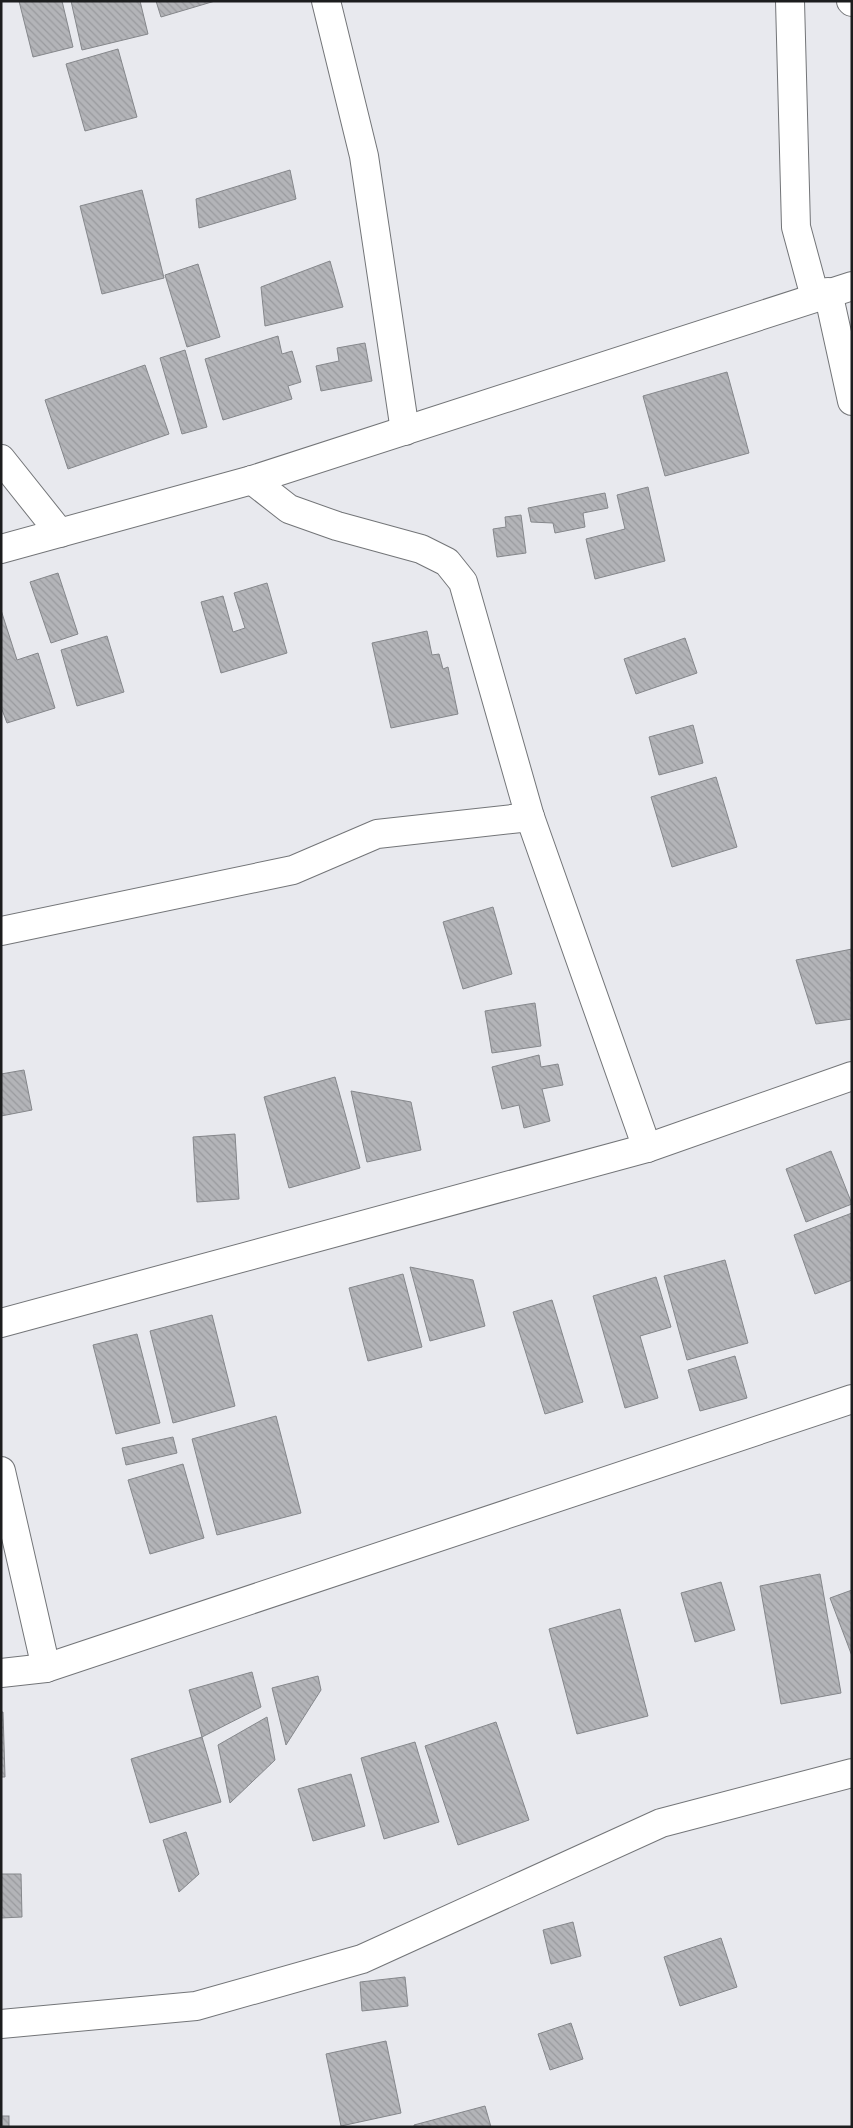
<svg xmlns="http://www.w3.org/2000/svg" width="853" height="2128" viewBox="0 0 853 2128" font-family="Rubik,sans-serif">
  <defs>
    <pattern id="building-back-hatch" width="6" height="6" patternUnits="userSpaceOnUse" patternTransform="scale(1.25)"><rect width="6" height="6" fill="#b3b4b8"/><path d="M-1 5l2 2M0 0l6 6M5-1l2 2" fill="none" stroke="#999a9e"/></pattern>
  </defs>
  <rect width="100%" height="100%" fill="#e8e9ee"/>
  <g fill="url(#building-back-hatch)" stroke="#85878b">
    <path d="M19 1H62L73 47 33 57Z"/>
    <path d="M71 1H140L148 34 82 50Z"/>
    <path d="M156 1H215L161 17Z"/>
    <path d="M118 49 137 117 85 131 66 64Z"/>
    <path d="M290 170 296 199 199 228 196 199Z"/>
    <path d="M142 190 164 278 102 294 80 206Z"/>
    <path d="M330 261 343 307 265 326 261 287Z"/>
    <path d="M198 264 220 337 187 347 165 275Z"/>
    <path d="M278 336 282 354 292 351 301 382 288 386 292 399 223 420 205 359Z"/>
    <path d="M365 343 372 381 321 391 316 366 339 361 337 348Z"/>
    <path d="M185 350 207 427 182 434 160 358Z"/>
    <path d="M145 365 169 434 68 469 45 400Z"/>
    <path d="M727 372 749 453 665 476 643 396Z"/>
    <path d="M648 487 665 561 595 579 586 539 625 529 617 495Z"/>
    <path d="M605 493 608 508 583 513 585 527 555 533 553 523 531 522 528 508Z"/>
    <path d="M521 515 526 553 497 557 493 529 506 527 505 517Z"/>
    <path d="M58 573 78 634 51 643 30 582Z"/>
    <path d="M267 583 287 653 221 673 201 602 223 596 233 632 245 628 234 593Z"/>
    <path d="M1 610 17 660 38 653 55 708 7 723 1 707Z"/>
    <path d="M427 631 432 655 439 654 443 669 448 667 458 714 391 728 372 643Z"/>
    <path d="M107 636 124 692 77 706 61 650Z"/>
    <path d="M685 638 697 673 636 694 624 659Z"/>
    <path d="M693 725 703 763 659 775 649 737Z"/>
    <path d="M716 777 737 847 672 867 651 797Z"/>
    <path d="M493 907 512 974 463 989 443 922Z"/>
    <path d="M852 949V1019L816 1024 796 960Z"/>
    <path d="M535 1003 541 1046 492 1053 485 1011Z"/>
    <path d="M539 1055 541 1067 558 1064 563 1085 542 1089 550 1121 524 1128 519 1105 502 1109 492 1067Z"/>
    <path d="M24 1070 32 1110 1 1116V1074Z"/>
    <path d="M335 1077 360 1168 289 1188 264 1097Z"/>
    <path d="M351 1091 411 1102 421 1150 367 1162Z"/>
    <path d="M235 1134 239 1199 197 1202 193 1137Z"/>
    <path d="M831 1151 852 1204 806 1222 786 1169Z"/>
    <path d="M852 1213V1280L815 1294 794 1235Z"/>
    <path d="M725 1260 748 1343 687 1360 664 1276Z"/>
    <path d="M410 1267 473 1280 485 1326 430 1341Z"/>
    <path d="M403 1274 422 1347 368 1361 349 1288Z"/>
    <path d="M656 1277 671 1327 640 1336 658 1398 625 1408 593 1296Z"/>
    <path d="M552 1300 583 1402 545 1414 513 1312Z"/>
    <path d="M212 1315 235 1406 173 1423 150 1331Z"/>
    <path d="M137 1334 160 1423 116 1434 93 1345Z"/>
    <path d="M735 1356 747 1398 700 1411 688 1370Z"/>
    <path d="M276 1416 301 1513 217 1535 192 1439Z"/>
    <path d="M173 1437 177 1453 126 1465 122 1448Z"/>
    <path d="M183 1464 204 1538 150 1554 128 1480Z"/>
    <path d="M820 1574 841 1693 781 1704 760 1586Z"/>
    <path d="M721 1582 735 1630 695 1642 681 1593Z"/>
    <path d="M852 1590V1656L830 1598Z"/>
    <path d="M620 1609 648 1716 577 1734 549 1629Z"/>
    <path d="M252 1672 261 1707 202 1737 189 1690Z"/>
    <path d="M318 1676 321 1690 286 1745 272 1688Z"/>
    <path d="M1 1712H3L5 1777H1Z"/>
    <path d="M267 1717 275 1760 230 1803 218 1745Z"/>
    <path d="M496 1722 529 1820 458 1845 425 1746Z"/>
    <path d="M202 1737 221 1802 150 1823 131 1759Z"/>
    <path d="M415 1742 439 1822 384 1839 361 1758Z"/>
    <path d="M351 1774 365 1826 313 1841 298 1789Z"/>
    <path d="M186 1832 199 1874 179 1892 163 1840Z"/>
    <path d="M1 1874H21L22 1917 1 1918Z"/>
    <path d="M573 1922 581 1956 551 1964 543 1930Z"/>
    <path d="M721 1938 737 1987 680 2006 664 1957Z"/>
    <path d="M405 1977 408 2006 362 2011 360 1982Z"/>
    <path d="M571 2023 583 2059 550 2070 538 2034Z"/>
    <path d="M386 2041 401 2113 341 2126 326 2054Z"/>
    <path d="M485 2106 491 2127H414V2125Z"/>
    <rect x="1" y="2116" width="8" height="11"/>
  </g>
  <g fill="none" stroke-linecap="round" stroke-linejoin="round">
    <defs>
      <g id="minor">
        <path d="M326 1 364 156 405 431"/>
        <path d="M790 1 796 227 815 297"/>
        <path d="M851 1 852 2"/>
        <path d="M828 292 852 401"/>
        <path d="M1 459 60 533"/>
        <path d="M252 480 289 509 337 526 421 549 447 562 463 582 530 817 647 1148"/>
        <path d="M1 549 252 480 852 286"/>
        <path d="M1 931 293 870 377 834 530 817"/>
        <path d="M1 1323 647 1148 852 1076"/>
        <path d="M1 1471 46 1668"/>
        <path d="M1 1673 46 1668 852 1399"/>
        <path d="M1 2024 196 2006 362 1959 661 1823 852 1773"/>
      </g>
    </defs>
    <use href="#minor" stroke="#737578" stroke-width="30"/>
    <use href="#minor" stroke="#fff" stroke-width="28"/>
  </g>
  <rect width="853" height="2128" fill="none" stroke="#1c1d1e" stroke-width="5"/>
</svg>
